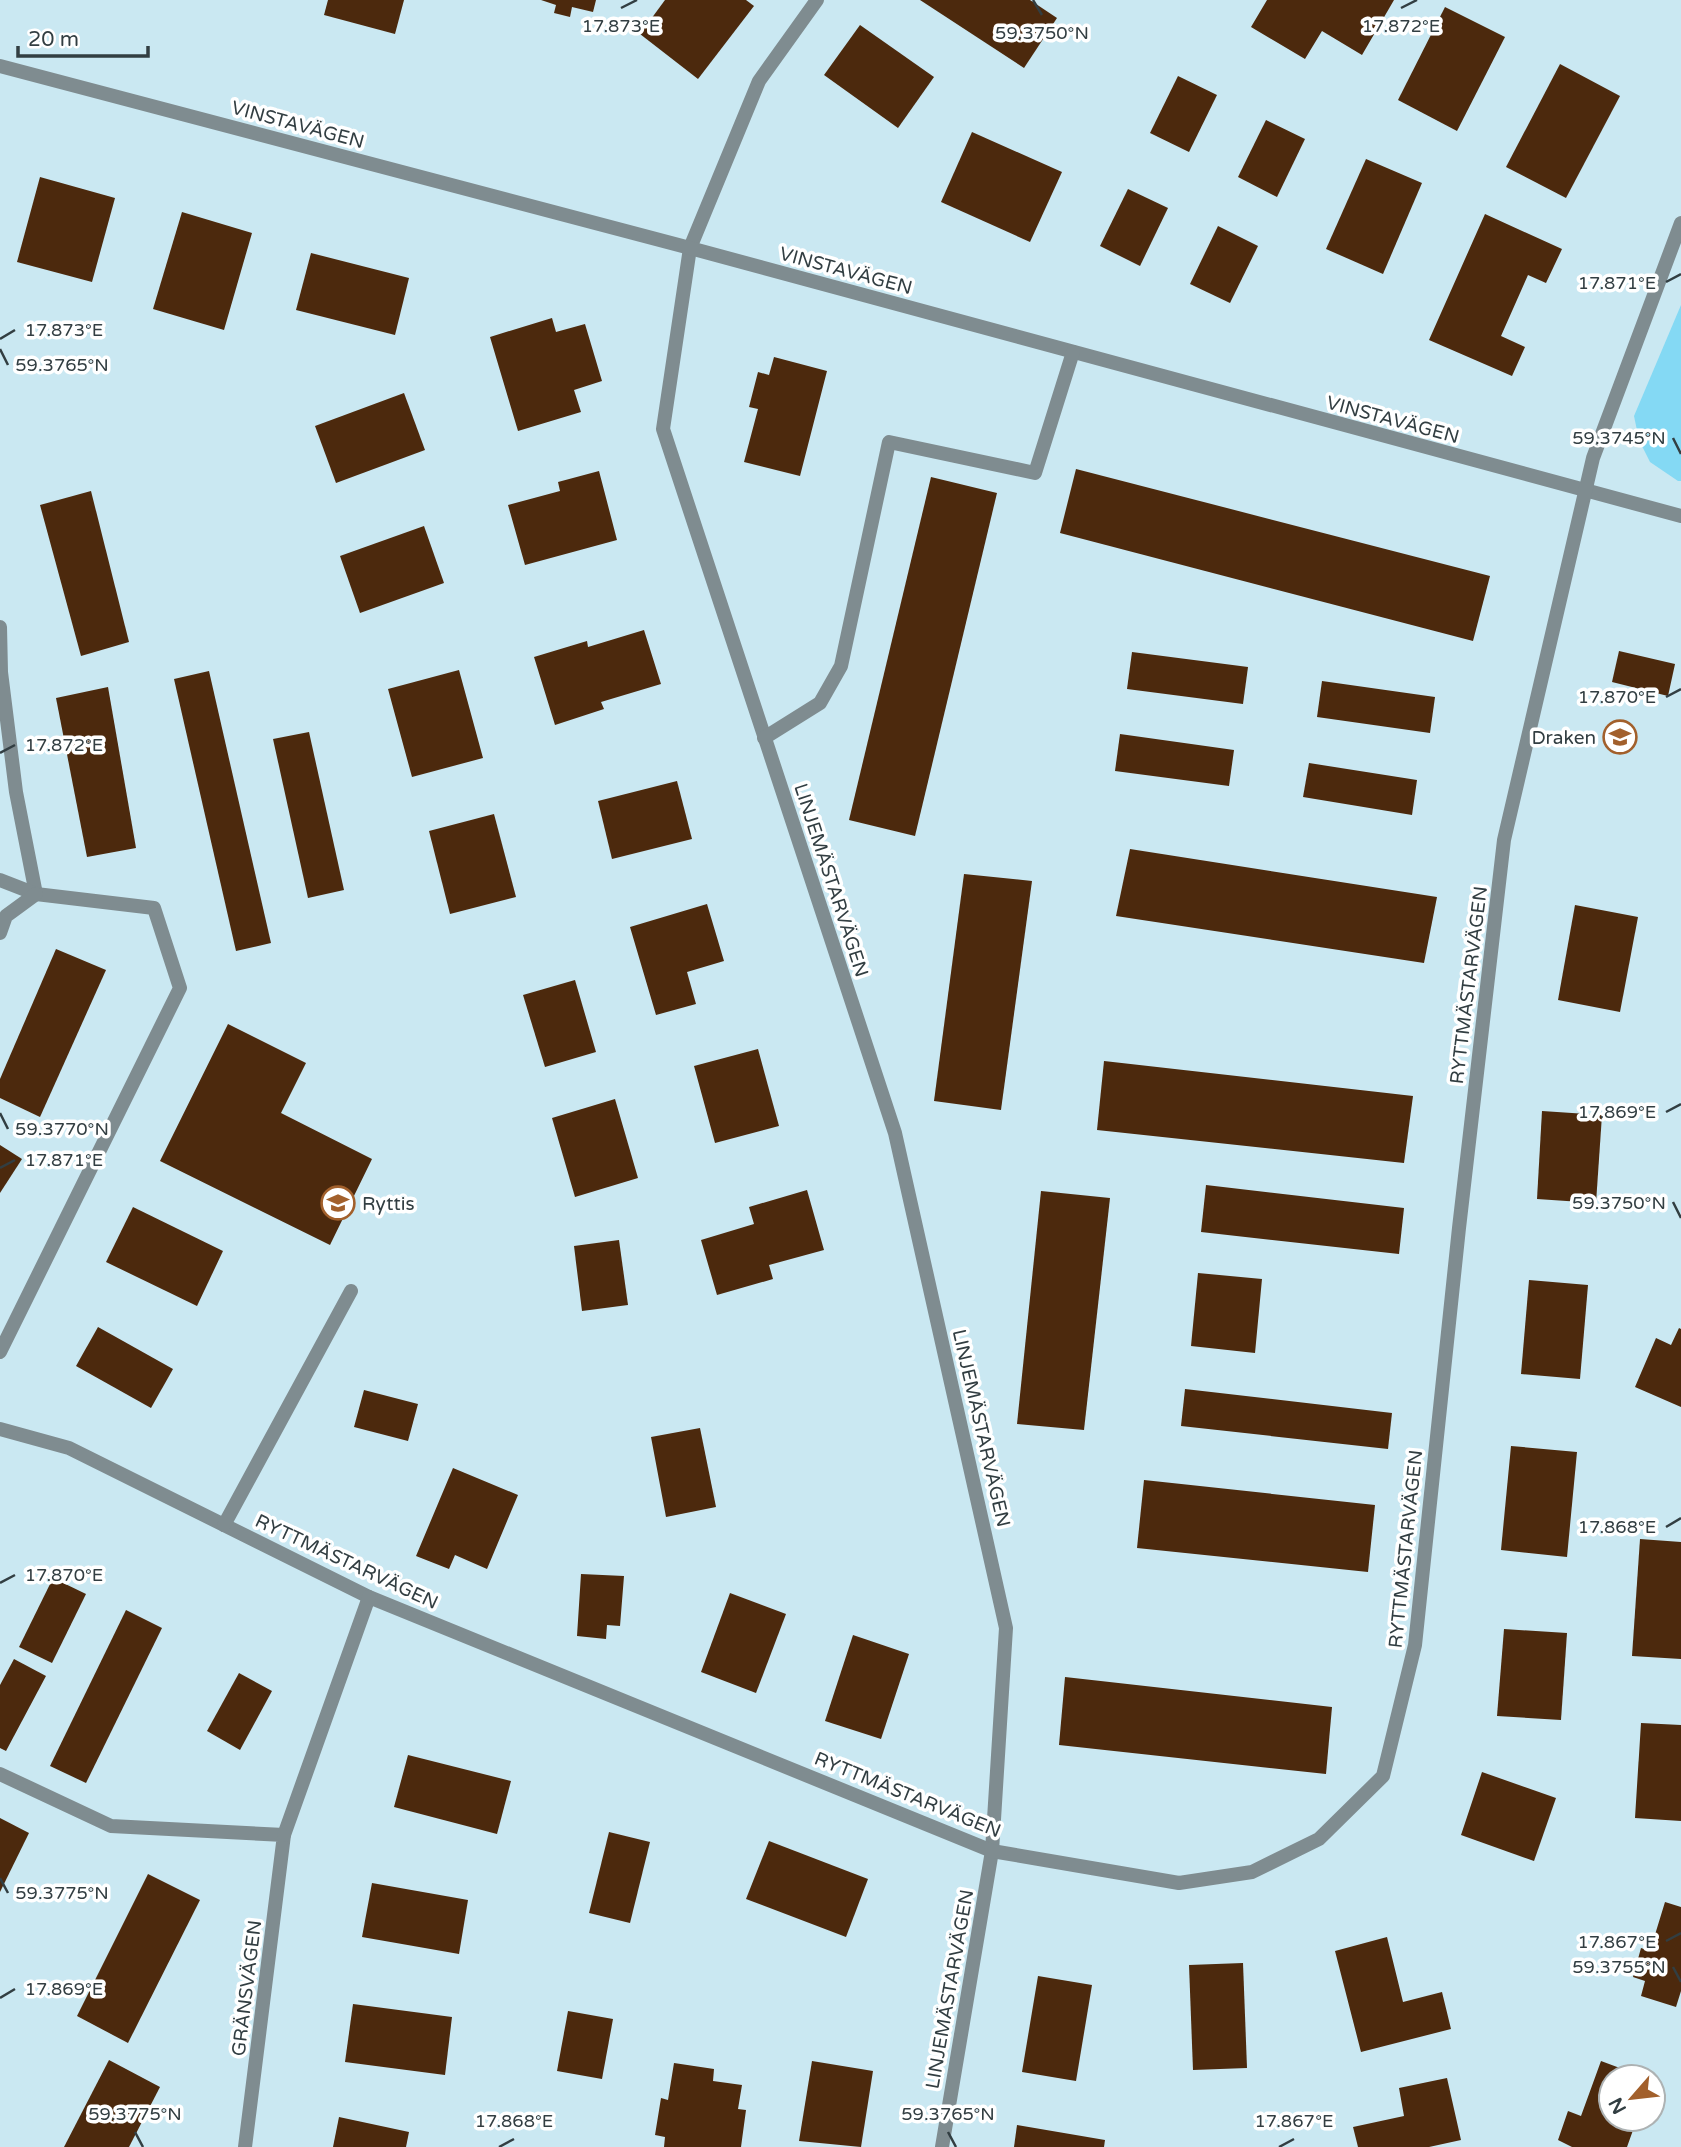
<svg xmlns="http://www.w3.org/2000/svg" width="1681" height="2147" viewBox="0 0 1681 2147" font-family="'Varela Round',sans-serif">
  <rect width="100%" height="100%" fill="#cae8f2"/>
  <path fill="#84d9f4" d="M1681 305V481H1678L1650 462 1639 440 1634 416Z"/>
  <g fill="#4c290d">
    <path d="M328 0H404L395 34 324 15Z"/>
    <path d="M541 0H596L593 12 572 7 570 17 554 13 556 5Z"/>
    <path d="M665 0H746L754 6 698 79 640 34Z"/>
    <path d="M920 0H1030L1057 18 1024 68Z"/>
    <path d="M1267 0H1394L1362 55 1322 31 1305 59 1251 27Z"/>
    <path d="M1445 7 1505 37 1457 131 1398 100Z"/>
    <path d="M860 25 934 77 898 128 824 75Z"/>
    <path d="M1560 64 1620 96 1566 198 1506 167Z"/>
    <path d="M1178 76 1217 95 1189 152 1150 133Z"/>
    <path d="M1266 120 1305 139 1277 197 1238 177Z"/>
    <path d="M972 132 1062 172 1030 242 941 202Z"/>
    <path d="M1366 159 1422 183 1383 274 1326 249Z"/>
    <path d="M40 177 115 198 92 282 17 262Z"/>
    <path d="M1128 189 1168 208 1140 266 1100 246Z"/>
    <path d="M182 212 252 233 224 330 153 309Z"/>
    <path d="M1485 214 1562 249 1546 283 1528 275 1501 336 1525 347 1512 376 1429 340Z"/>
    <path d="M1218 226 1258 246 1230 303 1190 284Z"/>
    <path d="M311 253 409 278 395 335 296 310Z"/>
    <path d="M552 318 556 332 585 324 602 381 574 390 581 412 518 431 490 337Z"/>
    <path d="M774 357 827 371 800 476 744 462 758 409 749 407 758 372 769 375Z"/>
    <path d="M404 393 425 450 336 483 315 426Z"/>
    <path d="M1076 469 1490 576 1473 641 1060 533Z"/>
    <path d="M599 471 617 540 525 565 508 505 560 491 558 482Z"/>
    <path d="M931 477 997 493 915 836 849 820Z"/>
    <path d="M91 491 129 642 81 656 40 505Z"/>
    <path d="M424 526 444 583 360 613 340 556Z"/>
    <path d="M644 630 661 684 601 702 604 709 555 725 534 657 587 641 588 647Z"/>
    <path d="M1619 651 1675 664 1668 696 1612 682Z"/>
    <path d="M1132 652 1248 667 1243 704 1127 689Z"/>
    <path d="M459 670 483 758 412 777 388 689Z"/>
    <path d="M209 671 271 943 236 951 174 679Z"/>
    <path d="M1322 681 1435 697 1430 733 1317 717Z"/>
    <path d="M108 687 136 848 87 857 56 698Z"/>
    <path d="M309 732 344 890 308 898 273 739Z"/>
    <path d="M1120 734 1234 750 1229 786 1115 771Z"/>
    <path d="M1309 763 1417 780 1412 815 1303 797Z"/>
    <path d="M677 781 692 839 612 859 598 801Z"/>
    <path d="M494 814 516 897 450 914 429 831Z"/>
    <path d="M1130 849 1437 897 1424 963 1116 916Z"/>
    <path d="M964 874 1032 881 1001 1110 934 1101Z"/>
    <path d="M707 904 724 961 687 972 696 1004 656 1015 630 927Z"/>
    <path d="M1575 905 1638 917 1620 1012 1558 1000Z"/>
    <path d="M56 949 106 970 40 1117 0 1098V1079Z"/>
    <path d="M575 980 596 1052 545 1067 523 995Z"/>
    <path d="M228 1024 306 1063 281 1113 372 1159 330 1245 160 1161Z"/>
    <path d="M758 1049 779 1126 715 1143 694 1066Z"/>
    <path d="M1104 1061 1413 1096 1404 1163 1097 1130Z"/>
    <path d="M615 1099 638 1178 575 1197 552 1118Z"/>
    <path d="M1542 1111 1602 1115 1596 1203 1537 1199Z"/>
    <path d="M0 1145 22 1159 0 1193Z"/>
    <path d="M1206 1185 1404 1208 1399 1254 1201 1232Z"/>
    <path d="M807 1190 824 1250 769 1265 773 1279 717 1295 701 1240 754 1224 749 1207Z"/>
    <path d="M1041 1191 1110 1198 1084 1430 1017 1424Z"/>
    <path d="M133 1207 223 1251 197 1306 106 1262Z"/>
    <path d="M619 1240 628 1305 582 1311 574 1246Z"/>
    <path d="M1198 1273 1262 1279 1255 1353 1191 1346Z"/>
    <path d="M1529 1280 1588 1285 1580 1379 1521 1374Z"/>
    <path d="M98 1327 173 1369 151 1408 76 1366Z"/>
    <path d="M1679 1328 1681 1329V1407L1635 1387 1656 1338 1671 1345Z"/>
    <path d="M1185 1389 1392 1413 1388 1449 1181 1426Z"/>
    <path d="M364 1390 418 1404 408 1441 354 1427Z"/>
    <path d="M700 1428 716 1507 666 1517 651 1437Z"/>
    <path d="M1511 1446 1577 1452 1567 1557 1501 1550Z"/>
    <path d="M453 1468 518 1495 487 1569 455 1555 449 1569 416 1556Z"/>
    <path d="M1144 1480 1375 1505 1368 1572 1137 1548Z"/>
    <path d="M1640 1539 1681 1542V1659L1632 1656Z"/>
    <path d="M581 1574 624 1576 620 1626 607 1625 606 1639 577 1636Z"/>
    <path d="M53 1578 86 1594 52 1663 19 1647Z"/>
    <path d="M730 1593 786 1614 756 1693 701 1672Z"/>
    <path d="M126 1610 162 1628 86 1783 50 1766Z"/>
    <path d="M1504 1629 1567 1633 1561 1720 1497 1716Z"/>
    <path d="M853 1635 909 1654 881 1739 825 1721Z"/>
    <path d="M14 1659 46 1676 6 1751 0 1748V1685Z"/>
    <path d="M239 1673 272 1691 240 1750 207 1731Z"/>
    <path d="M1065 1677 1332 1707 1326 1774 1059 1745Z"/>
    <path d="M1641 1723 1681 1725V1821L1635 1818Z"/>
    <path d="M408 1755 511 1781 497 1834 394 1807Z"/>
    <path d="M1482 1772 1556 1798 1534 1861 1461 1835Z"/>
    <path d="M0 1818 29 1833 0 1892Z"/>
    <path d="M609 1832 650 1842 630 1923 589 1913Z"/>
    <path d="M769 1841 868 1879 846 1937 746 1899Z"/>
    <path d="M148 1874 200 1900 128 2043 77 2016Z"/>
    <path d="M372 1883 468 1900 459 1954 362 1937Z"/>
    <path d="M1665 1902 1681 1907V1991L1676 2007 1641 1996 1645 1981 1633 1977 1641 1948 1650 1951Z"/>
    <path d="M1387 1937 1403 2002 1442 1992 1451 2029 1361 2052 1335 1951Z"/>
    <path d="M1243 1963 1247 2068 1193 2070 1189 1965Z"/>
    <path d="M1038 1976 1092 1985 1076 2081 1022 2072Z"/>
    <path d="M353 2004 452 2017 445 2075 345 2062Z"/>
    <path d="M568 2011 613 2019 602 2079 557 2071Z"/>
    <path d="M109 2060 160 2087 129 2147H64Z"/>
    <path d="M812 2061 873 2071 861 2147 799 2141Z"/>
    <path d="M1601 2061 1644 2077H1611V2119H1637L1627 2147H1572L1558 2140 1568 2111 1581 2116Z"/>
    <path d="M674 2063 714 2069 713 2081 742 2085 738 2109 746 2110 741 2147H664L665 2137 655 2135 661 2098 668 2100Z"/>
    <path d="M1447 2078 1461 2140 1429 2147H1358L1353 2127 1404 2116 1399 2088Z"/>
    <path d="M339 2117 409 2132 406 2147H333Z"/>
    <path d="M1017 2125 1105 2140 1104 2147H1014Z"/>
  </g>
  <g fill="none" stroke-linecap="round" stroke-linejoin="round">
    <g stroke="#7f8c90" stroke-width="14">
      <path d="M817 0 759 81 690 248 663 429 895 1133 1006 1628 992 1851 942 2147"/>
      <path d="M0 66 690 248 1681 516"/>
      <path d="M0 627 1 672 16 792 36 894"/>
      <path d="M764 738 820 703 841 666 889 442 1035 473 1073 352"/>
      <path d="M0 880 36 894 154 908 180 988 0 1352"/>
      <path d="M0 933 6 916 36 894"/>
      <path d="M0 1429 69 1448 369 1597 992 1851 1179 1883 1252 1872 1319 1839 1383 1776 1415 1645 1459 1228 1504 840 1593 458 1681 223"/>
      <path d="M224 1525 351 1291"/>
      <path d="M0 1774 111 1826 284 1835 245 2147"/>
      <path d="M284 1835 369 1597"/>
    </g>
  </g>
  <path fill="none" stroke="#323e42" stroke-width="2.5" d="M1033 0 1042 15M621 8 637 0M1401 8 1417 0M1666 282 1681 274M0 339 15 330M0 349 8 365M1673 438 1681 454M1666 697 1681 689M0 753 15 745M1666 1112 1681 1104M0 1113 8 1129M0 1168 15 1160M1673 1202 1681 1218M1666 1527 1681 1518M0 1583 15 1575M0 1878 8 1893M1666 1941 1681 1933M1673 1967 1681 1982M0 1998 15 1989M135 2132 143 2147M948 2132 956 2147M499 2147 514 2139M1279 2147 1294 2139"/>
  <defs>
    <symbol id="school-ring" viewBox="-11 -11 22 22"><circle r="9.5" fill="#fff" stroke="#a2602c" stroke-width="1.5"/><path d="M0-5L7-2L0 1L-7-2ZM-4 1L0 2.5L4 1V4Q0 6-4 4Z" fill="#a2602c"/></symbol>
  </defs>
  <g fill-rule="evenodd">
    <use href="#school-ring" x="1601" y="718" width="38" height="38"/>
    <use href="#school-ring" x="319" y="1184" width="38" height="38"/>
  </g>
  <g text-anchor="middle" stroke-width="7" stroke-linejoin="round" paint-order="stroke">
    <g font-size="19" fill="#323e42" stroke="#fff">
      <text transform="translate(298 124) rotate(15)" y="7">VINSTAVÄGEN</text>
      <text transform="translate(846 270) rotate(15)" y="7">VINSTAVÄGEN</text>
      <text transform="translate(1393 419) rotate(15)" y="7">VINSTAVÄGEN</text>
      <text transform="translate(832 880) rotate(72)" y="7">LINJEMÄSTARVÄGEN</text>
      <text transform="translate(1468 985) rotate(-83)" y="7">RYTTMÄSTARVÄGEN</text>
      <text transform="translate(982 1428) rotate(77)" y="7">LINJEMÄSTARVÄGEN</text>
      <text transform="translate(1405 1549) rotate(-84)" y="7">RYTTMÄSTARVÄGEN</text>
      <text transform="translate(347 1561) rotate(25)" y="7">RYTTMÄSTARVÄGEN</text>
      <text transform="translate(908 1794) rotate(22)" y="7">RYTTMÄSTARVÄGEN</text>
      <text transform="translate(246 1988) rotate(-83)" y="7">GRÄNSVÄGEN</text>
      <text transform="translate(949 1989) rotate(-80)" y="7">LINJEMÄSTARVÄGEN</text>
    </g>
    <g font-size="19" fill="#323e42" stroke="#fff" text-anchor="end">
      <text x="1596" y="744">Draken</text>
      <text x="362" y="1210" text-anchor="start">Ryttis</text>
    </g>
  </g>
  <g font-size="18" text-anchor="middle" fill="#323e42" stroke="#fff" stroke-width="7" stroke-linejoin="round" paint-order="stroke">
    <text x="621" y="32">17.873°E</text>
    <text x="1401" y="32">17.872°E</text>
    <text x="1042" y="39">59.3750°N</text>
    <text x="1617" y="289">17.871°E</text>
    <text x="64" y="336">17.873°E</text>
    <text x="62" y="371">59.3765°N</text>
    <text x="1619" y="444">59.3745°N</text>
    <text x="1617" y="703">17.870°E</text>
    <text x="64" y="751">17.872°E</text>
    <text x="1617" y="1118">17.869°E</text>
    <text x="62" y="1135">59.3770°N</text>
    <text x="64" y="1166">17.871°E</text>
    <text x="1619" y="1209">59.3750°N</text>
    <text x="1617" y="1533">17.868°E</text>
    <text x="64" y="1581">17.870°E</text>
    <text x="62" y="1899">59.3775°N</text>
    <text x="1617" y="1948">17.867°E</text>
    <text x="1619" y="1973">59.3755°N</text>
    <text x="64" y="1995">17.869°E</text>
    <text x="135" y="2120">59.3775°N</text>
    <text x="948" y="2120">59.3765°N</text>
    <text x="514" y="2127">17.868°E</text>
    <text x="1294" y="2127">17.867°E</text>
  </g>
  <g transform="translate(1632 2098) rotate(242)"><circle r="33" fill="#ffffff" stroke="#adb2b3" stroke-width="2"/>
  <path d="M0-5L12 26L0 18L-12 26Z" fill="#a2602c"/>
  <text y="-10" font-size="19" font-weight="bold" text-anchor="middle" fill="#323e42">N</text>
  </g>
  <path d="M18 46v10h130v-10" fill="none" stroke="#323e42" stroke-width="3.5"/>
  <text x="28" y="46" font-size="21" fill="#323e42" stroke="#ffffff" stroke-width="5" paint-order="stroke">20 m</text>
</svg>
